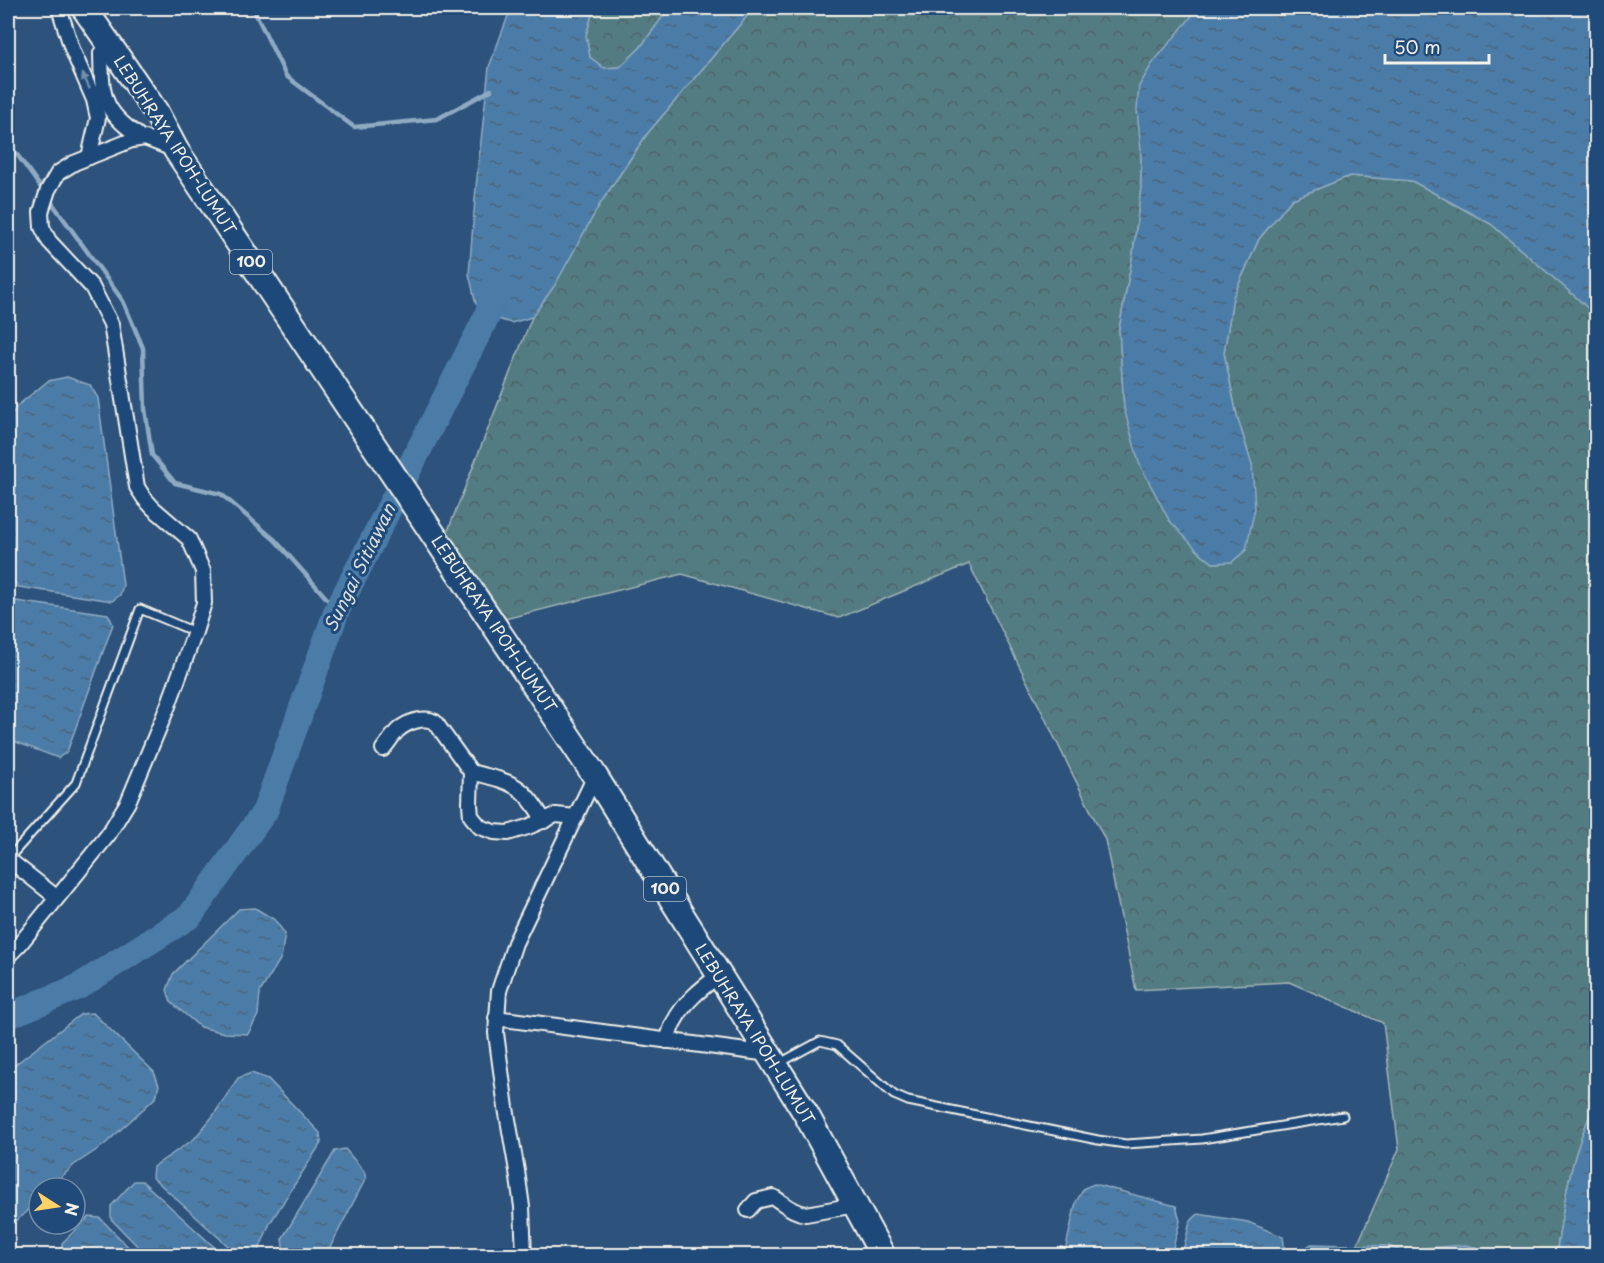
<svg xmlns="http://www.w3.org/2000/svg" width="1604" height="1263" viewBox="0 0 1604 1263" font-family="'Playpen Sans',sans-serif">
  <defs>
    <pattern id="forest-crowns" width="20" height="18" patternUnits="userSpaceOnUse" patternTransform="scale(1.5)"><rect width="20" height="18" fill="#527b82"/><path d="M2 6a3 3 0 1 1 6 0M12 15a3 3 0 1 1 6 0" fill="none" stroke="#4e6467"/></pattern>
    <pattern id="water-ripples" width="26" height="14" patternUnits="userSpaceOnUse" patternTransform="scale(1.5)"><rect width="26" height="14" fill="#4b7ca8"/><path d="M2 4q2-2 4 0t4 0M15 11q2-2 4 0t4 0" fill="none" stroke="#4a657c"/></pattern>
  </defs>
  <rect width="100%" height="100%" fill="#2d527c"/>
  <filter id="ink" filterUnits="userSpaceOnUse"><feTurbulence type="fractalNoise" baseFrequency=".0167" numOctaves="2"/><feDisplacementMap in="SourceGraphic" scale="12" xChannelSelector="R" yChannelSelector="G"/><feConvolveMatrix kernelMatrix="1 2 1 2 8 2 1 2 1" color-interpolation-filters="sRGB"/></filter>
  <g filter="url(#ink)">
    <g fill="url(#forest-crowns)" stroke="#a3b6b5" stroke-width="1.5">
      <path d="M594 8H669L640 48 620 67 604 68 590 58 586 35Z"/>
      <path d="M754 8H1197L1191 17 1141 150V188L1133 254 1119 329 1124 408 1197 550 1213 563 1232 562 1252 465 1237 416 1224 353 1233 297 1259 239 1292 199 1350 176 1412 181 1491 224 1577 298 1596 316V1103C1571 1151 1564 1202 1556 1255H1353L1399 1149 1383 1023 1289 982 1136 990 1105 840 969 564 839 618 682 574 501 620 447 533 532 317 600 204 647 134Z"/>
    </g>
    <g fill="url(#water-ripples)" stroke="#8fabc2" stroke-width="1.5">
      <path d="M511 8H594L586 35 590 57 604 68 620 67 640 48 669 8H754L647 134 600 204 555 285 532 317 511 323 487 316 476 304 469 274 476 187 489 67Z"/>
      <path d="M1197 8H1596V316L1577 298 1491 224 1412 181 1350 176 1292 199 1259 239 1233 297 1224 353 1237 416 1252 465 1255 508 1246 550 1232 562 1213 563 1197 550 1169 520 1139 463 1124 408 1119 329 1133 254 1141 188V150L1137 110 1139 86 1152 64 1191 17Z"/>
      <path d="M67 377 90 385 98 398 123 585 120 595 112 601 19 587 11 579 8 420 17 406 48 381Z"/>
      <path d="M16 601 108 614 113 624 67 752 58 758 8 739V604Z"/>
      <path d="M255 908 275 920 285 934 281 958 260 992 258 1015 248 1034 225 1033 200 1027 171 1002 167 990 173 974 239 909Z"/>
      <path d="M93 1013 154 1072 159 1085 156 1097 104 1145 74 1165 50 1188H39V1199L8 1229V1070L81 1014Z"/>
      <path d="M251 1073 268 1079 320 1133 321 1143 270 1223 259 1250 253 1255H238L152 1177 153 1167 194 1139 213 1116 238 1078Z"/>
      <path d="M1596 1103V1255H1556C1564 1202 1571 1151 1596 1103Z"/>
      <path d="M345 1149 364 1171 366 1178 326 1255H293L284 1251 282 1239 335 1151Z"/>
      <path d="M134 1181H142L223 1255H146L111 1219V1206Z"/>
      <path d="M1094 1184 1176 1206 1180 1221 1171 1255 1064 1256 1076 1202 1084 1188Z"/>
      <path d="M1198 1214 1248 1222 1283 1237 1285 1252V1255H1182L1190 1222Z"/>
      <path d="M89 1217 100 1218 136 1255H65L62 1252V1243Z"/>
      <path d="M1311 1244 1389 1246 1401 1251 1403 1255H1301L1302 1251Z"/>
      <path d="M1465 1245 1510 1255H1420L1428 1248Z"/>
    </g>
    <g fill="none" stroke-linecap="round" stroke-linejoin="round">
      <g stroke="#8fabc2" stroke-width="4.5">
        <path d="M253 8 286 76 354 127 437 119 491 90"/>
        <path d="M8 142 123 301 143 348 145 409 152 455 175 483 221 494 275 540 337 610"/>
      </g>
      <path stroke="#4b7ca8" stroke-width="26" d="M8 1016 78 987 190 916 265 811 337 610 487 316 495 283"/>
      <defs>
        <g id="lane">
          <path d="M8 859 76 783 140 609 195 632"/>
          <path d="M778 1064 820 1041 837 1045 894 1095 908 1101 1098 1140 1126 1144 1202 1139 1343 1116"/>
          <path d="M1061 1256V1252"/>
        </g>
        <g id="street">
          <path d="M59 8 72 49 94 100 98 118 89 157"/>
          <path d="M101 53C102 93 101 111 138 135"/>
          <path d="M383 749C388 743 393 735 398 730 407 722 424 716 435 722L471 772 470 804 471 816 480 827 494 832 508 833 528 827 556 815 576 817"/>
          <path d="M471 772C511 782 523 783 544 821"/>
          <path d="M8 859 56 897"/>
          <path d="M8 956 19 945 108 835 128 802 168 706 195 632 204 603 203 571 189 539 153 508 144 498 137 487 111 324 92 287 49 241 42 227 41 212 48 190 58 173 74 163 132 140 145 138 173 149"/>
          <path d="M496 1018 769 1054"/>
          <path d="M667 1041C669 1035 671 1027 674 1022 684 1002 702 988 719 975"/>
          <path d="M748 1210 756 1201 773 1197C784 1203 793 1213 806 1214L855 1205"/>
          <path d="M524 1256 522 1207 517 1171 506 1108 496 1033 499 991 515 943 595 776"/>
        </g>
        <path id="highway" d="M84 8 156 112 176 150 595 776 806 1114 883 1256"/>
      </defs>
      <use href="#lane" stroke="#f4f1e8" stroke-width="11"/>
      <use href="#street" stroke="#f4f1e8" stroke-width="18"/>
      <use href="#highway" stroke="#f4f1e8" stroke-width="28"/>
      <use href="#lane" stroke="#1f4a7a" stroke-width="7"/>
      <use href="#street" stroke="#1f4a7a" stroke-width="14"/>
      <use href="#highway" stroke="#1f4a7a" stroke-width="24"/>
    </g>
    <defs><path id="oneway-solid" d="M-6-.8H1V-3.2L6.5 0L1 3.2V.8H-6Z" transform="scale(1.5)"/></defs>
    <use fill="#748da6" href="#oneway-solid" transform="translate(86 81) rotate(-115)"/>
  </g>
  <g text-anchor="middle" stroke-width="6" stroke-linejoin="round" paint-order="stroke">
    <g fill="#1f4a7a" stroke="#b4bfc7" stroke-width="1.5">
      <rect x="230" y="250" width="42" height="24" rx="4.5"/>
      <rect x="644" y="877" width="42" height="24" rx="4.5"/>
    </g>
    <g font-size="15" font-weight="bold" fill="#f4f1e8">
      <text x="251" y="267">100</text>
      <text x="665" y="894">100</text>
    </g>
    <g font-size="16" fill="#f4f1e8" stroke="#1f4a7a">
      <text transform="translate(175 145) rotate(57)" y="6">LEBUHRAYA IPOH-LUMUT</text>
      <text transform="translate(494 624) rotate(56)" y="6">LEBUHRAYA IPOH-LUMUT</text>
      <text transform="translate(755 1034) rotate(58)" y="6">LEBUHRAYA IPOH-LUMUT</text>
    </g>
    <g font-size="18" font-style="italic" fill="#dbdfde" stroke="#1f4a7a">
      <text transform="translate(360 568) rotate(-64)" y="6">Sungai Sitiawan</text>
    </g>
  </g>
  <rect width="1604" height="1263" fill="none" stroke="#1f4a7a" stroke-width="30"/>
  <rect x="15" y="15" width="1574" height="1233" fill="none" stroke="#f4f1e8" stroke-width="2" filter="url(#ink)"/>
  <g transform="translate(57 1206) rotate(102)"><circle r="28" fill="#1f4a7a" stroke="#748da6" stroke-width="1.5"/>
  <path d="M0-4.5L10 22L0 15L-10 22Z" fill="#ffd166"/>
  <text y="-9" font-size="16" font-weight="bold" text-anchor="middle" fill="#f4f1e8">N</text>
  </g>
  <path d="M1385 54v9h104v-9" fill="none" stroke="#f4f1e8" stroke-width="3"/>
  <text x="1394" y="54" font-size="18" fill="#f4f1e8" stroke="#1f4a7a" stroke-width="4.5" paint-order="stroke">50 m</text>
</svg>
